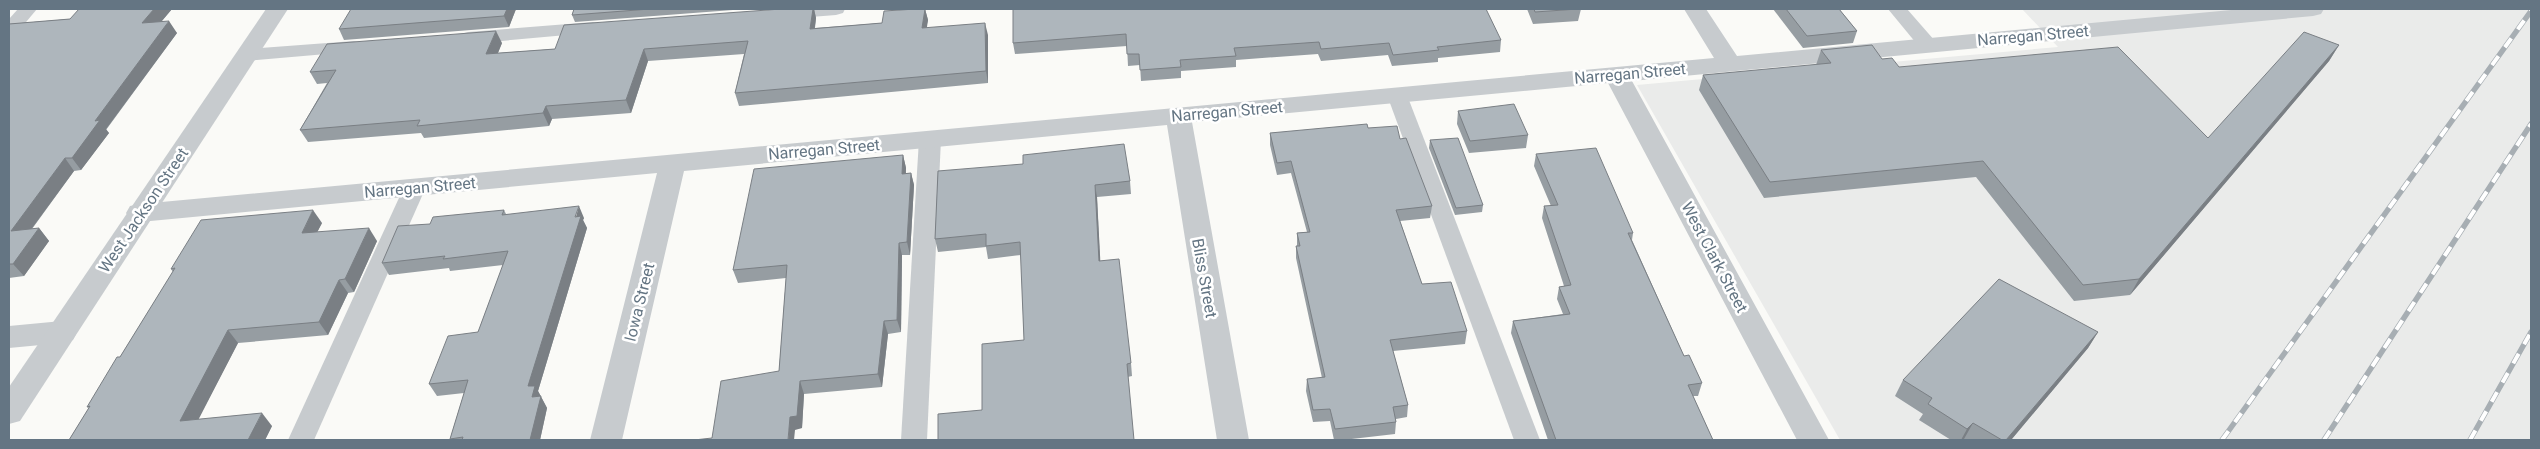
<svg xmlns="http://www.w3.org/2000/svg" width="2540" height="449" viewBox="0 0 2540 449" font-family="Roboto,sans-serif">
  <rect width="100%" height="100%" fill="#fafaf7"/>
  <path fill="#eaebea" d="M2022 9H2531V440H1840L1637 85 2058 47Z"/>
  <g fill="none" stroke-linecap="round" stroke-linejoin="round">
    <g fill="#c7cbce" fill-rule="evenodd">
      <path d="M18 9H37L16 34 9 36V19Z"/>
      <path d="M779 9H845L843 13 836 15 785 19 778 17 776 13Z"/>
      <path d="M1888 9H1907L1935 41 1938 45 1935 49H1921Z"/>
      <path d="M593 22 600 24 603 28 600 32 468 44 461 42 458 38 461 34 468 32Z"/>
      <path d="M354 41 361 43 364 47 361 51 246 61 239 59 236 55 239 51 246 49Z"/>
      <path d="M1397 89 1404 91 1407 95 1540 440H1514L1387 95 1390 91Z"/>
      <path d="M930 132 937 134 941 139 927 440H901L919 139 923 134Z"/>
      <path d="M415 180 423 182 426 187 314 440H288L404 187 407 182Z"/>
    </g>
    <g fill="#c7cbce" fill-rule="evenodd">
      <path d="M1684 9H1706L1737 56 2242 9H2324L2321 14 2313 16 1632 81 1829 440H1797L1608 83 1192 122 1249 440H1217L1167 125 684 171 622 440H590L657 173 140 222 130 220 126 213 130 206 140 204 1714 58Z"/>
      <path d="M62 321 73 324 77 332 73 340 62 343 9 348V326Z"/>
    </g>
    <path fill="#c7cbce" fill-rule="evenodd" d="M266 9H288L20 421 9 424V387Z"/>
    <defs>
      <g id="rail">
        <path d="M2222 440 2531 11"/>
        <path d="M2324 440 2531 124"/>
        <path d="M2470 440 2531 332"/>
      </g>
    </defs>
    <use href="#rail" stroke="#a7aeb3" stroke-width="5.5"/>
    <use href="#rail" stroke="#fff" stroke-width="4" stroke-dasharray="11" stroke-linecap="butt"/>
  </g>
  <g fill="#969da2">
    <path d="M172 9 161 22 177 33 106 130 109 133 81 170 74 171 32 229 39 228 49 241 24 276 9 278V24L70 19Z"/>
    <path d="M516 9 509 27 344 40 339 29Z"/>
    <path d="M574 9H746L575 22 572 15Z"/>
    <path d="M813 9H814L816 18 815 28 882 23 925 9 928 20 926 28 988 35V83L739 106 735 93 744 54 648 61 631 113 552 119 549 126 424 138 421 133 308 142 300 130 327 83 317 84 310 72 502 43 498 53 555 49Z"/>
    <path d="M1013 9 1501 40 1500 52 1438 58V62L1392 66 1388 55 1321 61 1318 54 1236 60V67L1181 71V78L1141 81 1140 65 1128 66 1127 46 1015 54 1013 43Z"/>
    <path d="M1527 9H1581L1578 21 1533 24Z"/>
    <path d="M1773 9H1839L1857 31 1853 43 1803 48Z"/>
    <path d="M2339 45 2329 61 2130 295 2074 301 1976 177 1764 198 1699 90 1703 75 1816 65 1821 50 1882 59 1899 67 2208 138Z"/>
    <path d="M1458 111 1528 135 1526 148 1469 153 1457 124Z"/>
    <path d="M1368 128 1400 139 1432 206 1430 218 1400 221 1422 284 1467 331 1465 344 1393 351 1408 405 1407 417 1396 419V422L1395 434 1343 440H1334L1330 421 1313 422 1306 391 1307 379 1322 378 1296 258V246H1297V233L1307 232 1291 173 1277 175 1270 145V133Z"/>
    <path d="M1430 140 1483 205 1482 212 1455 215 1429 148Z"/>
    <path d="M1536 154 1633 233 1632 240 1684 356 1702 383 1698 396H1693L1713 440H1548L1511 333 1513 321 1563 314 1557 299 1559 287 1564 286 1542 218 1544 206H1551L1534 166Z"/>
    <path d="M903 155 906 168V173H911L914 185 910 255H902L901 332 888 334 882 387 804 394 802 428 712 438 779 371 786 278 738 283 733 270Z"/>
    <path d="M938 171 1130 181 1131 194 1097 197 1100 261 1131 363 1132 376 982 410 1024 340 1021 255 988 259 986 247 938 252 935 239Z"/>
    <path d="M504 210 506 214 584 218 583 220 587 228 538 391 547 408 540 440H452L450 439 464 393 437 396 429 384 478 332 503 265 450 271 449 268 389 275 382 263 430 224Z"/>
    <path d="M322 223 317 232 377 241 354 292 348 293 328 335 238 343 198 419 272 426 265 440H69L89 408 87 407 120 357 173 272 171 269Z"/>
    <path d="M2098 332 2088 348 2011 440H1967L1964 439 1963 440H1951L1919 420 1923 414 1895 396 1903 380Z"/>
  </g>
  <g fill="#7a7f84">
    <path d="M154 9H172L150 35 142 23Z"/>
    <path d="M507 9H516L509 27 504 16Z"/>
    <path d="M813 9H814L816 18 813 41 810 29Z"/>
    <path d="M925 9 928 20 925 40 922 28Z"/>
    <path d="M169 21 177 33 106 129 109 133 81 170 72 158 95 121Z"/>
    <path d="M985 23 988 35V83L986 71Z"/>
    <path d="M496 31 502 43 492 67 486 54Z"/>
    <path d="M2339 45 2329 61 2130 295 2139 279Z"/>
    <path d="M644 49 648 61 631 113 626 100Z"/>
    <path d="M546 106 552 119 549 126 543 113Z"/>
    <path d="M903 155 906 168 905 186 902 174Z"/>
    <path d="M65 158 74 171 21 243 11 231Z"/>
    <path d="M911 173 914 185 910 255 907 242Z"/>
    <path d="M1095 185 1097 197 1101 274 1099 261Z"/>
    <path d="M579 206 584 218 583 220 587 228 538 391 547 408 540 440H530L532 397 528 386Z"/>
    <path d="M313 210 322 223 310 246 302 233Z"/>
    <path d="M39 228 49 241 24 276 13 264Z"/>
    <path d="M369 228 377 241 354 292 345 279Z"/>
    <path d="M899 243 902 255 901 332 897 320Z"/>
    <path d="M339 280 348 293 328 335 319 322Z"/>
    <path d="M884 321 888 334 882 387 878 374Z"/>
    <path d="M228 330 238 343 191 434 180 421Z"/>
    <path d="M2098 332 2088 348 2011 440H2006Z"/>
    <path d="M800 381 804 394 802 428 795 430 794 440H788L790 417Z"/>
    <path d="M262 413 272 426 265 440H248Z"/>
    <path d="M1973 423 1964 439 1963 440H1961L1967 429Z"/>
  </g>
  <g fill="#aeb6bc" stroke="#7a7f84">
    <path d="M79 9H154L142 23 169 21 95 121 100 120 72 158H65L11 231 39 228 13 264H9V24L70 19Z"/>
    <path d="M351 9H507L504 16 339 29Z"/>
    <path d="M574 9H650L572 15Z"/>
    <path d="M781 9H813L810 29 882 23 884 11 916 9H925L922 28 985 23 986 71 735 93 748 41 644 49 626 100 546 106 543 113 417 126 420 120 300 130 336 70 310 72 327 44 496 31 486 54 555 49 564 25Z"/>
    <path d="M1013 9H1486L1501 40 1437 47 1439 50 1393 55 1389 43 1321 49 1319 42 1234 48 1236 56 1180 60 1181 67 1140 70 1139 54H1127L1126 34 1013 43Z"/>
    <path d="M1534 9H1578L1535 12Z"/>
    <path d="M1786 9H1839L1857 31 1807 36Z"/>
    <path d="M2304 32 2339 45 2139 279 2083 285 1983 161 1770 182 1703 75 1831 63 1821 50 1872 45 1882 59 1892 58 1899 67 2118 47 2208 138Z"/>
    <path d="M1514 104 1528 135 1470 141 1458 111Z"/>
    <path d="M1367 124 1368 128 1397 126 1400 139 1406 138 1432 206 1396 210 1422 284 1451 282 1467 331 1390 340 1408 405 1393 407 1396 422 1335 429 1330 409 1313 410 1307 379 1325 377 1296 246H1300L1297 233 1310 232 1291 161 1277 163 1270 133Z"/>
    <path d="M1458 138 1483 205 1456 208 1430 140Z"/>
    <path d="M1124 144 1130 181 1095 185 1099 261 1119 259 1131 363 1127 364 1134 440H938V414L982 410V344L1024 340 1020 242 986 246V234L935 239 938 171 1023 164V155Z"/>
    <path d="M1596 148 1633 233H1628L1684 356 1689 355 1702 383 1688 385 1713 440H1556L1513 321 1570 314 1559 287 1571 285 1544 206 1558 205 1536 154Z"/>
    <path d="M903 155 902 174 911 173 907 242 899 243 897 320 884 321 878 374 800 381 797 416 790 417 788 440H694L712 438 721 381 779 371 787 265 733 270 754 169Z"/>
    <path d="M579 206 575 217 581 216 528 386H535L532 397 541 396 530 440H462L463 437 450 439 468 380 429 384 448 336 478 332 508 251 443 259 445 256 382 263 398 226 430 224 433 217 504 210 502 215Z"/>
    <path d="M313 210 302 233 369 228 345 279 339 280 319 322 228 330 180 421 262 413 248 440H69L90 406 87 407 117 357H120L175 268 171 269 201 220Z"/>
    <path d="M1999 279 2098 332 2006 440H2002L1973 423 1967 429 1928 404 1932 398 1903 380Z"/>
  </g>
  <g text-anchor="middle" stroke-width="5" stroke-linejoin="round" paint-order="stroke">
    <g font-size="16" fill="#647583" stroke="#fff">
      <text transform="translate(2033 35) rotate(-5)" y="6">Narregan Street</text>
      <text transform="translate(1630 73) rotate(-5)" y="6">Narregan Street</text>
      <text transform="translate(1227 111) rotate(-5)" y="6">Narregan Street</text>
      <text transform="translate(824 149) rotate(-5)" y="6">Narregan Street</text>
      <text transform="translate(420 187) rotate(-5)" y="6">Narregan Street</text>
      <text transform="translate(143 210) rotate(-56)" y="6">West Jackson Street</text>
      <text transform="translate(1715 257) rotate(62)" y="6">West Clark Street</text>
      <text transform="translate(1205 278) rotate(80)" y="6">Bliss Street</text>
      <text transform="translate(639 302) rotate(-76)" y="6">Iowa Street</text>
    </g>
  </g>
  <rect width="2540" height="449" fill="none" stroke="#647583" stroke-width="20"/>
</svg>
